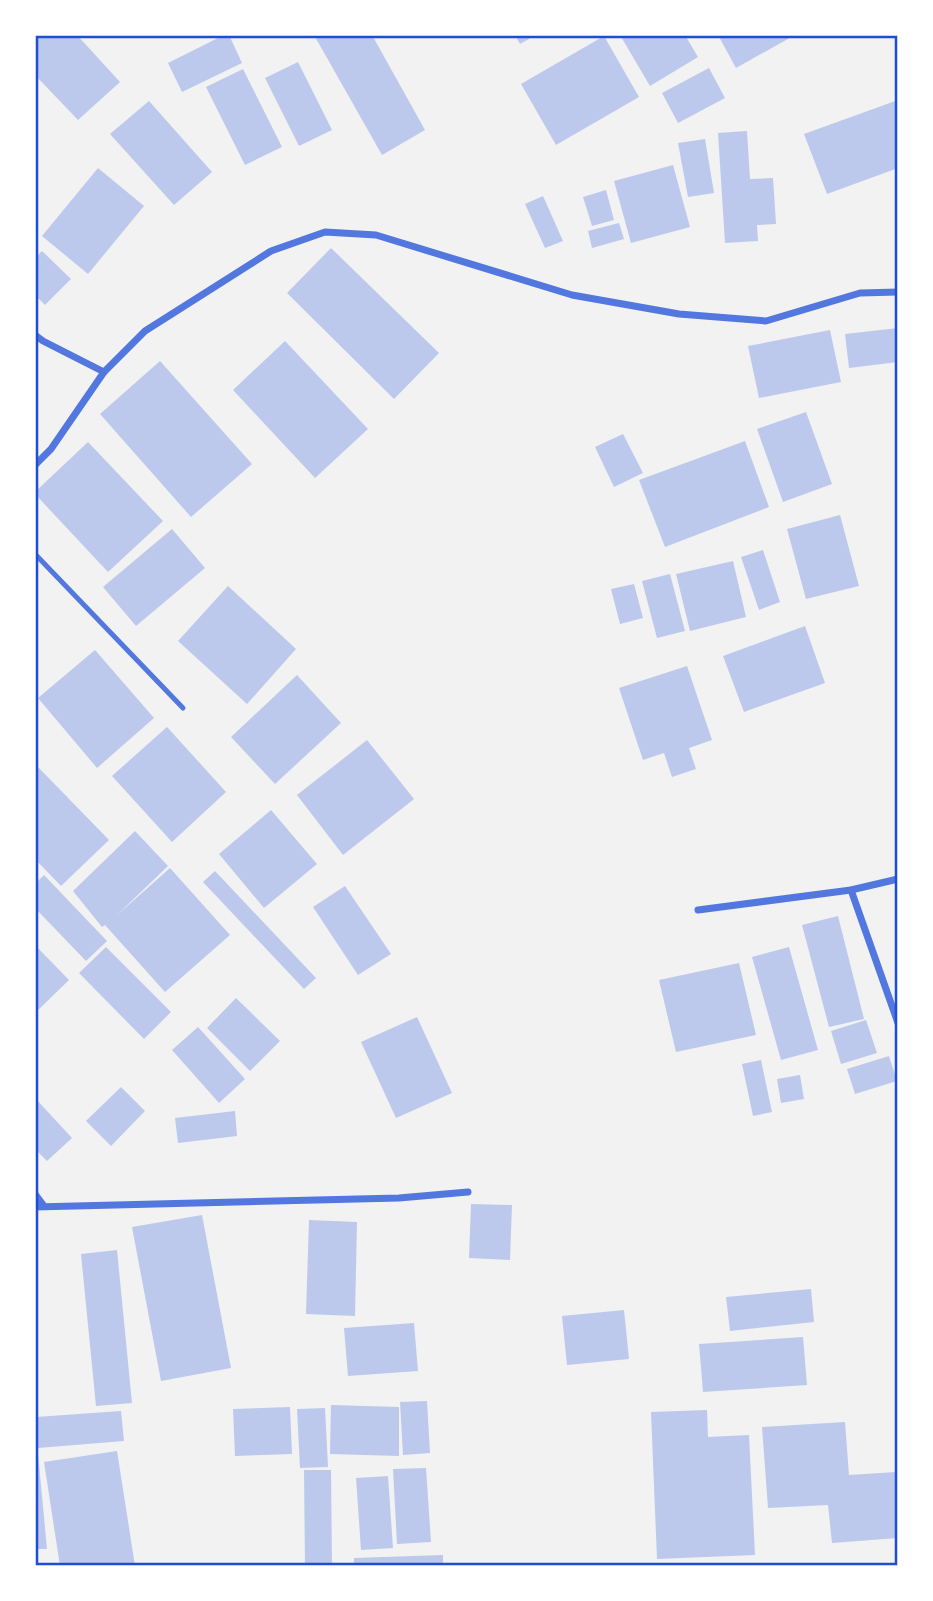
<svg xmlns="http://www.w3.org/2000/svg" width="933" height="1601" viewBox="0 0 933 1601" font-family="'Space Grotesk',sans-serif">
  <rect width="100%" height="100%" fill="#f2f2f2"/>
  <g fill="#bdc9ec">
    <path d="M35 35H77L120 82 78 120 35 75Z"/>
    <path d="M224 35H229L242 63 182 92 168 63Z"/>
    <path d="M314 35H372L425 130 382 155Z"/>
    <path d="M515 35H536L520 44Z"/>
    <path d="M620 35H685L698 57 650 86Z"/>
    <path d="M718 35H795L736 68Z"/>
    <path d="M604 36 639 97 556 145 521 84Z"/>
    <path d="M298 62 332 130 299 146 265 78Z"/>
    <path d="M709 68 725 98 678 123 662 93Z"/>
    <path d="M243 69 282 147 245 165 206 87Z"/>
    <path d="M898 100V168L827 194 804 134Z"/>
    <path d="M149 101 212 172 174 205 110 134Z"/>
    <path d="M747 131 750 179 773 178 776 224 757 225 758 241 725 243 718 133Z"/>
    <path d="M705 139 714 193 688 197 678 143Z"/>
    <path d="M673 165 690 227 631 243 614 181Z"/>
    <path d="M98 168 144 206 88 274 42 236Z"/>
    <path d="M606 190 614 220 592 226 583 197Z"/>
    <path d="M543 196 563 241 545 248 525 204Z"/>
    <path d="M619 223 624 239 592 248 588 231Z"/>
    <path d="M331 248 439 353 394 399 287 293Z"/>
    <path d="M42 251 71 279 45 305 35 295V258Z"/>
    <path d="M898 328V362L849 368 845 334Z"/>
    <path d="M830 330 841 382 759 398 748 346Z"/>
    <path d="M285 341 368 429 315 478 233 390Z"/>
    <path d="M160 361 252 464 191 517 100 414Z"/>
    <path d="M806 412 832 484 783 502 757 429Z"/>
    <path d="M623 434 643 473 614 487 595 447Z"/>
    <path d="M745 441 769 507 665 547 639 480Z"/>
    <path d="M88 442 163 521 108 572 35 494V492Z"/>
    <path d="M840 515 859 586 806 599 787 529Z"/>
    <path d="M172 529 205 568 136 626 103 587Z"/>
    <path d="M763 550 780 602 759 610 741 557Z"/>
    <path d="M733 561 746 617 690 631 676 574Z"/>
    <path d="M670 574 685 631 657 638 642 581Z"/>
    <path d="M634 584 643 618 620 624 611 589Z"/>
    <path d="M228 586 296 649 247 704 178 641Z"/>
    <path d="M805 626 825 683 744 712 723 656Z"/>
    <path d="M95 650 154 718 97 768 38 698Z"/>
    <path d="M687 666 712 740 689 748 696 769 672 777 664 753 643 760 619 688Z"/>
    <path d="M297 675 341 723 275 784 231 737Z"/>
    <path d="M167 727 226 792 172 842 112 776Z"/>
    <path d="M367 740 414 799 343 855 297 795Z"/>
    <path d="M35 764 109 840 61 886 35 859Z"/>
    <path d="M271 810 317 864 264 908 219 854Z"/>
    <path d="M135 831 168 866 116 916 170 868 230 935 165 992 105 925 102 927 73 891Z"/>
    <path d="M215 871 316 978 304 989 203 882Z"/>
    <path d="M44 875 107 941 86 961 35 908V884Z"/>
    <path d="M345 886 391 954 358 975 313 907Z"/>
    <path d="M838 916 864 1019 829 1027 802 925Z"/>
    <path d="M35 945 69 980 35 1013Z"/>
    <path d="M106 947 171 1012 144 1039 79 973Z"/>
    <path d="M789 947 818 1050 781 1060 752 957Z"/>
    <path d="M739 963 756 1035 676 1052 659 980Z"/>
    <path d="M236 998 280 1041 250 1071 207 1028Z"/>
    <path d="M417 1017 452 1093 396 1118 361 1042Z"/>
    <path d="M866 1020 877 1053 841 1064 831 1031Z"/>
    <path d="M198 1027 245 1079 219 1103 172 1050Z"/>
    <path d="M889 1056 897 1081 855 1094 847 1069Z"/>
    <path d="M761 1060 772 1112 753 1116 742 1064Z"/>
    <path d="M800 1075 804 1099 781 1103 777 1079Z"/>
    <path d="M121 1087 145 1111 111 1146 86 1121Z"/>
    <path d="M35 1098 72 1138 47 1161 35 1149Z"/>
    <path d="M235 1111 237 1136 178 1143 175 1118Z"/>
    <path d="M471 1204 512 1205 510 1260 469 1258Z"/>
    <path d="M202 1215 231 1368 161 1381 132 1227Z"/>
    <path d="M309 1220 357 1222 355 1316 306 1314Z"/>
    <path d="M117 1250 132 1403 96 1406 81 1254Z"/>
    <path d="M811 1289 814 1322 730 1331 726 1297Z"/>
    <path d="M624 1310 629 1359 567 1365 562 1316Z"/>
    <path d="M414 1323 418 1371 348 1376 344 1328Z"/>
    <path d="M803 1337 807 1385 703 1392 699 1344Z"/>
    <path d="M427 1401 430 1453 403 1455 400 1402Z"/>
    <path d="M331 1405 399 1407V1456L330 1454Z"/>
    <path d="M290 1407 292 1454 235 1456 233 1409Z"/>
    <path d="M325 1408 328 1467 300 1468 297 1409Z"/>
    <path d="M707 1410 708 1437 749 1435 755 1555 657 1559 651 1412Z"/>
    <path d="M121 1411 124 1441 38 1448 36 1417Z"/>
    <path d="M845 1422 849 1475 896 1472 898 1491V1538L832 1543 828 1505 768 1508 762 1427Z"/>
    <path d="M35 1443H37L47 1549H35Z"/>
    <path d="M117 1451 135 1566H60L44 1462Z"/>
    <path d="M426 1468 431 1542 397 1544 393 1469Z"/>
    <path d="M304 1470H331L332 1566H305Z"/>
    <path d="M388 1476 393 1548 361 1550 356 1478Z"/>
    <path d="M443 1555V1566H354V1558Z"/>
  </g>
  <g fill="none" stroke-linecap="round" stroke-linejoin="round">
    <path stroke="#5277de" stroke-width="5" d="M35 554 183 708"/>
    <g stroke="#5277de" stroke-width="7">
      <path d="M35 335 43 341 104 372"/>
      <path d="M35 465 51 449 104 372 145 331 271 251 325 232 376 235 572 295 679 314 766 321 860 293 898 292"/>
      <path d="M851 890 898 1023"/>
      <path d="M698 910 851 890 898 879"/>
      <path d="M35 1194 44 1206"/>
      <path d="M35 1207 399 1198 468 1192"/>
    </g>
  </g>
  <rect width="933" height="1601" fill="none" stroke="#ffffff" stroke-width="74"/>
  <rect x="37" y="37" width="859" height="1527" fill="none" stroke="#1d4ed8" stroke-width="2.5"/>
</svg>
